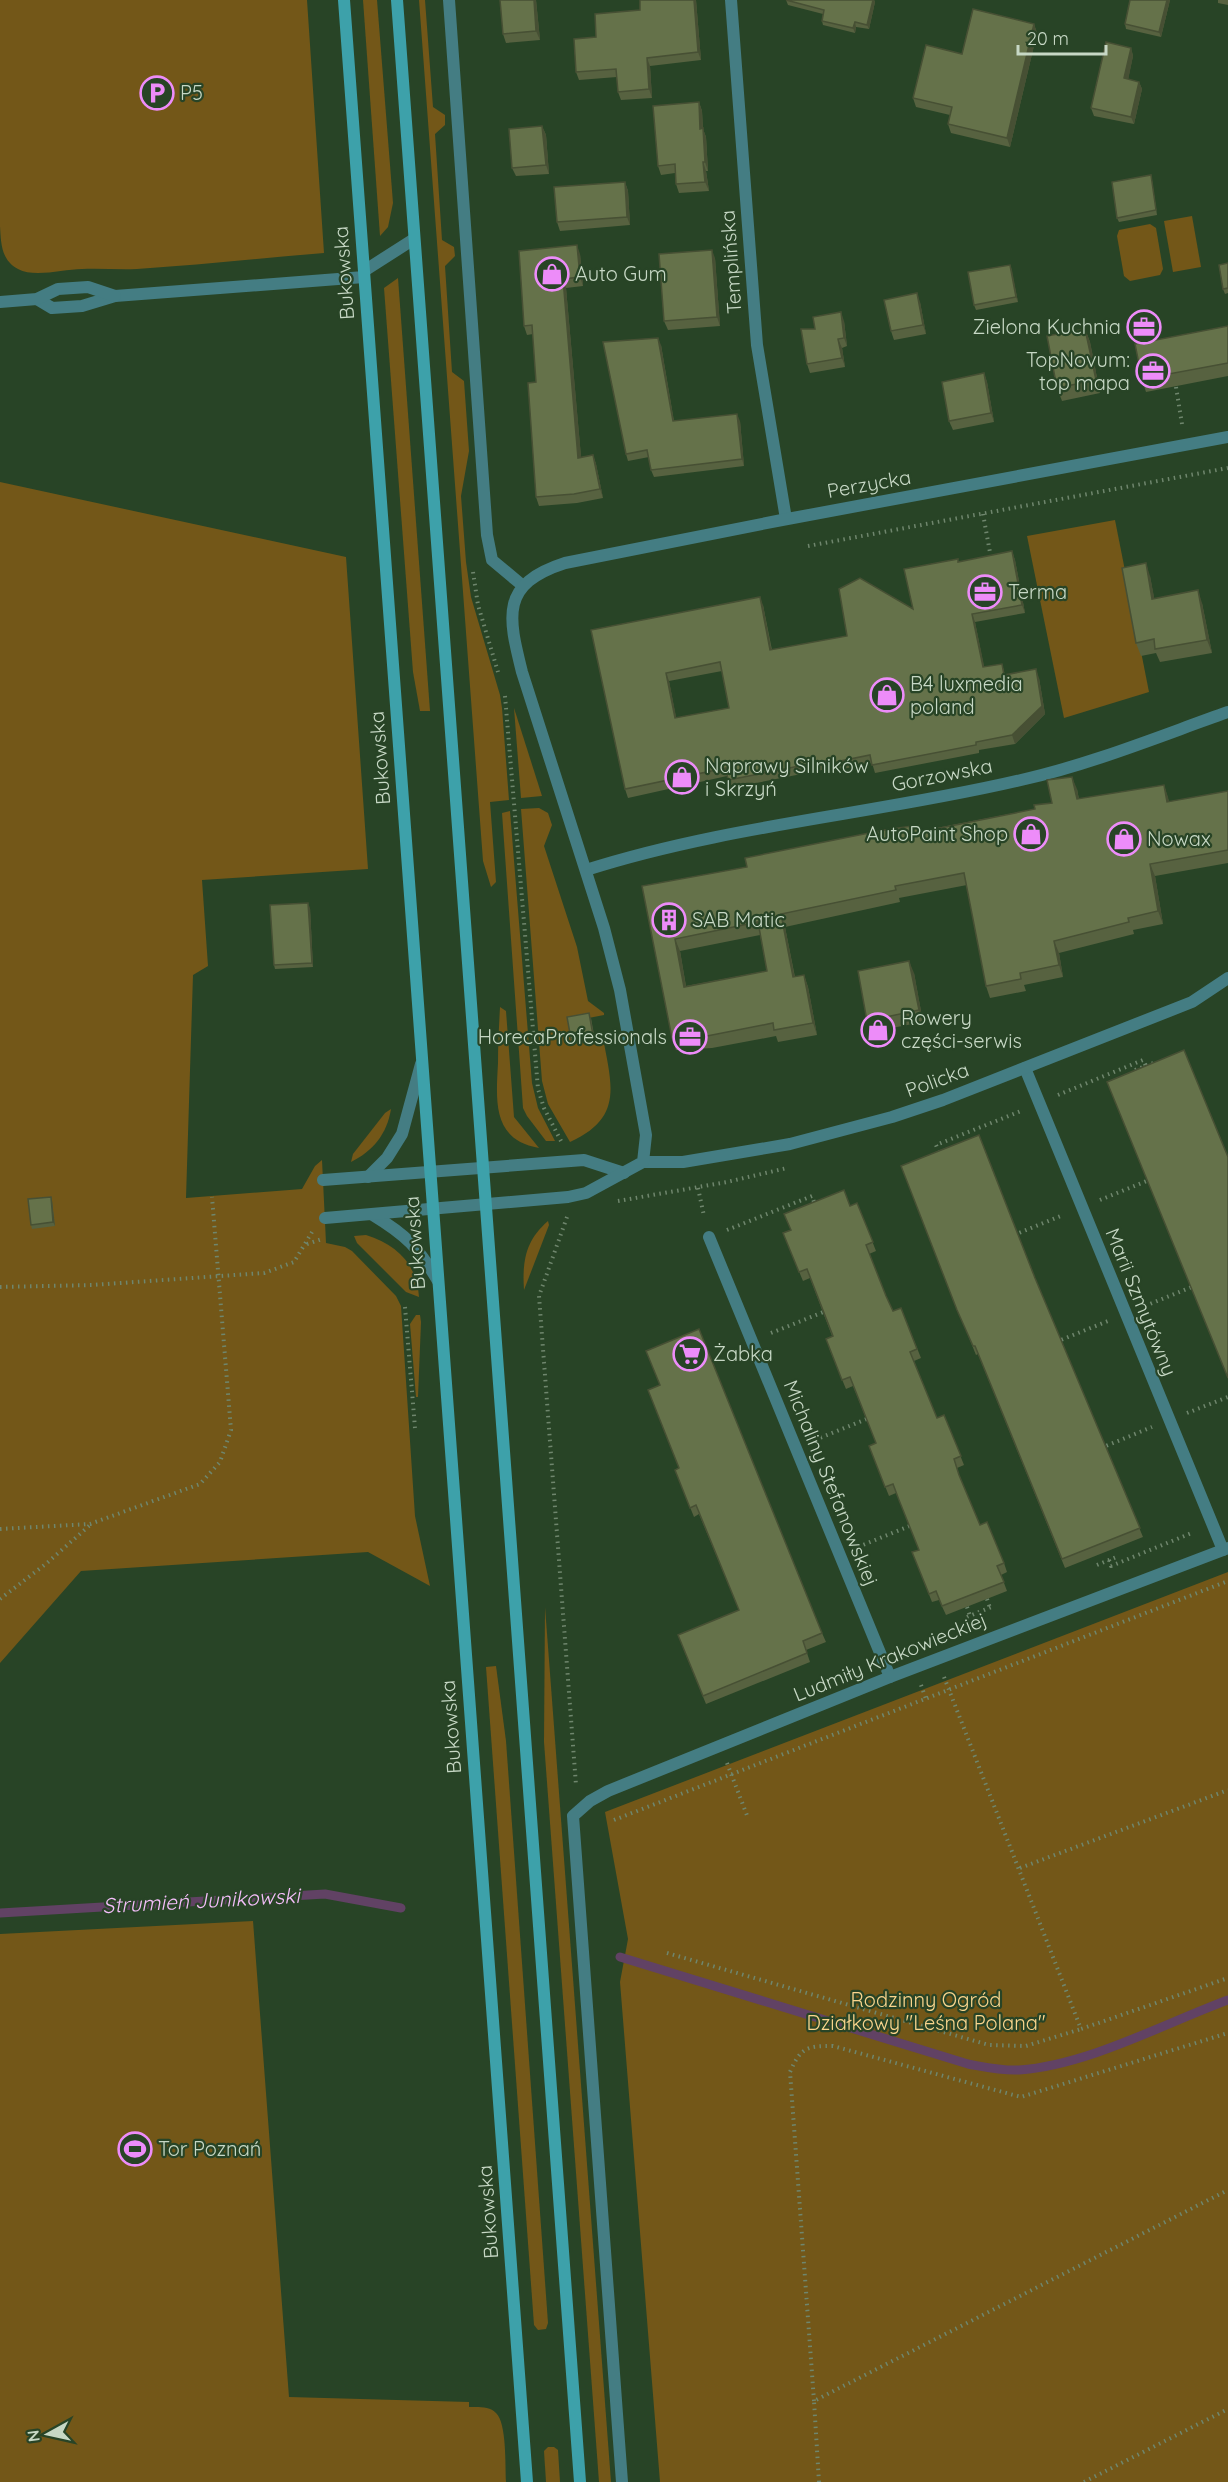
<svg xmlns="http://www.w3.org/2000/svg" width="1228" height="2482" viewBox="0 0 1228 2482" font-family="Quicksand,sans-serif">
  <rect width="100%" height="100%" fill="#284426"/>
  <g fill="#735718">
    <path d="M0 0H307L324 253C262 258 199 265 137 269 119 270 100 268 82 269 63 269 35 278 18 269 1 260 1 243 0 226Z"/>
    <path d="M363 0H377L393 203 388 227 380 236Z"/>
    <path d="M419 0H425L433 107 445 115V125L435 134 442 240 454 247 455 256 445 266 452 372 464 381 469 451 461 496 466 562 471 597 500 695 502 708 509 800 490 802 496 882 491 887 483 861Z"/>
    <path d="M1192 216 1201 267 1173 272 1164 221Z"/>
    <path d="M1150 224 1156 228 1163 269 1160 275 1130 281 1124 276 1117 236 1119 230Z"/>
    <path d="M398 278 430 711H420L413 672 384 288Z"/>
    <path d="M0 482 346 557 368 869 202 880 208 966 193 975 186 1198 302 1189 315 1166 322 1160 326 1243 345 1247 352 1251 396 1296 401 1306 415 1516 430 1586 368 1552 81 1571 0 1663Z"/>
    <path d="M1115 520 1149 692 1064 718 1027 536Z"/>
    <path d="M514 708 542 796 521 798Z"/>
    <path d="M539 808 548 813 552 825 544 846 577 947 588 1001 604 1013V1015L568 1022 573 1044 603 1038C612 1086 623 1118 570 1142L548 1104 542 1081 521 809Z"/>
    <path d="M510 811 532 1083 538 1108 555 1141H546L527 1116 523 1108 502 813Z"/>
    <path d="M500 1007 506 1011 514 1117 539 1148C492 1140 496 1101 498 1063 498 1045 499 1026 500 1007Z"/>
    <path d="M391 1109C387 1134 373 1151 351 1162L353 1154 385 1113Z"/>
    <path d="M548 1221 549 1225 524 1290C522 1260 526 1240 548 1221Z"/>
    <path d="M366 1235C396 1244 417 1264 419 1297L406 1292 357 1243 354 1236Z"/>
    <path d="M416 1315H420L421 1322 418 1397H416L410 1324Z"/>
    <path d="M1228 1572V2482H660L620 1982 628 1939 605 1812Z"/>
    <path d="M545 1607 611 2482H599L544 1742Z"/>
    <path d="M496 1666 506 1741 548 2323 546 2329 538 2330 534 2325 486 1667Z"/>
    <path d="M253 1921 289 2397 469 2402V2407C478 2407 490 2406 496 2413 507 2423 505 2467 506 2482H0V1934Z"/>
    <path d="M548 2447H554L558 2450 560 2482H546L544 2451Z"/>
  </g>
  <g fill="none" stroke-linecap="round" stroke-linejoin="round">
    <g stroke="#614264" stroke-width="9">
      <path d="M0 1913 325 1894 401 1908"/>
      <path d="M620 1957 968 2064C985 2067 1002 2071 1019 2070 1088 2065 1163 2024 1228 2000"/>
    </g>
    <g stroke="#6f866d" stroke-width="4" stroke-dasharray="1.5 4.5" stroke-linecap="butt">
      <path d="M1176 387 1182 424"/>
      <path d="M983 514 991 558"/>
      <path d="M808 546 1228 468"/>
      <path d="M473 572 478 605 498 672"/>
      <path d="M505 696 538 1089 544 1108 561 1141"/>
      <path d="M1135 1070 1156 1062"/>
      <path d="M1058 1095 1143 1060 1146 1066"/>
      <path d="M939 1152 936 1145 1021 1111"/>
      <path d="M698 1188 704 1216"/>
      <path d="M1100 1200 1149 1180"/>
      <path d="M618 1201 727 1182 787 1168"/>
      <path d="M567 1217 539 1296 576 1785"/>
      <path d="M727 1230 812 1196 814 1202"/>
      <path d="M1014 1235 1063 1215"/>
      <path d="M307 1244 322 1239"/>
      <path d="M0 1287 92 1285 264 1273 294 1262 312 1232"/>
      <path d="M1145 1306 1194 1286"/>
      <path d="M405 1307 415 1428"/>
      <path d="M771 1333 826 1311"/>
      <path d="M1056 1342 1108 1321"/>
      <path d="M1187 1413 1228 1397"/>
      <path d="M815 1440 869 1418"/>
      <path d="M1101 1448 1152 1427"/>
      <path d="M0 1529 90 1524 200 1484 220 1462 231 1430 212 1197"/>
      <path d="M858 1547 912 1525"/>
      <path d="M1109 1560 1111 1566 1194 1532"/>
      <path d="M1097 1565 1119 1556"/>
      <path d="M0 1599 47 1563 90 1525"/>
      <path d="M987 1599 990 1608"/>
      <path d="M967 1607 970 1616"/>
      <path d="M967 1617 994 1606"/>
      <path d="M944 1677 1081 2029 1228 1978"/>
      <path d="M921 1685 926 1699"/>
      <path d="M727 1763 748 1818"/>
      <path d="M614 1820 1228 1581"/>
      <path d="M1020 1868 1228 1790"/>
      <path d="M667 1953 989 2045 1026 2046 1081 2029"/>
      <path d="M814 2401 790 2072C801 2047 807 2046 833 2046L1021 2097 1228 2033"/>
      <path d="M819 2482 814 2401 1228 2190"/>
      <path d="M1084 2482 1228 2409"/>
    </g>
    <g stroke="#447d83" stroke-width="12">
      <path d="M364 271 414 239"/>
      <path d="M37 299 52 308 82 306 115 296 364 277"/>
      <path d="M0 302 37 299 58 289 88 287 115 296"/>
      <path d="M1025 1068 1223 1550"/>
      <path d="M368 1177 387 1158 402 1134 421 1064"/>
      <path d="M373 1215C406 1235 418 1247 438 1281"/>
      <path d="M709 1237 890 1677"/>
    </g>
    <g stroke="#447d83" stroke-width="12">
      <path d="M449 0 487 535 492 560 522 585"/>
      <path d="M731 0 757 345 786 519"/>
      <path d="M586 870C727 825 877 814 1021 780 1092 764 1160 736 1228 712"/>
      <path d="M643 1162H683L790 1144 892 1117 943 1100 1192 1002 1228 978"/>
      <path d="M323 1180 584 1160 624 1173"/>
      <path d="M325 1218 568 1197 586 1193 643 1162 646 1135 620 990 604 928 522 672C508 616 500 584 565 563L782 520 1228 437"/>
      <path d="M622 2482 573 1816 590 1801 608 1791 890 1677 1228 1548"/>
    </g>
    <g stroke="#3da1aa" stroke-width="12">
      <path d="M344 0 527 2482"/>
      <path d="M397 0 580 2482"/>
    </g>
  </g>
  <g fill="#576240" fill-rule="evenodd">
    <path d="M500 0H536L540 40 506 43 503 34Z"/>
    <path d="M696 0 701 60 650 66 652 98 621 100 618 92 617 77 579 80 576 72 596 37 640 10Z"/>
    <path d="M786 0H874L875 2 869 29 856 27 855 33 823 25 822 21 823 14 788 5Z"/>
    <path d="M1130 0H1170L1161 37 1126 29 1125 24Z"/>
    <path d="M1218 0H1228V5L1218 3Z"/>
    <path d="M1034 24 1037 33 1010 147 951 133 948 124 950 115 916 107 913 98 962 54Z"/>
    <path d="M1131 48 1133 56 1128 79 1139 82 1142 89 1134 124 1094 116 1091 108Z"/>
    <path d="M699 102 702 111 703 129 706 137 708 171H706L709 191 679 193 676 184 675 173 661 175 658 166Z"/>
    <path d="M542 126 546 135 549 174 516 176 512 168Z"/>
    <path d="M1151 175 1152 180 1157 215 1119 222 1117 218Z"/>
    <path d="M625 182 628 191 630 225 560 231 557 222Z"/>
    <path d="M580 254 583 286 566 288 581 457 593 455 596 464 603 498 577 503 539 506 536 497V382L533 334 527 335 524 326Z"/>
    <path d="M715 258 720 326 668 330 664 321Z"/>
    <path d="M1228 263V293L1225 294 1223 289Z"/>
    <path d="M1010 265 1018 302 976 310 974 305Z"/>
    <path d="M920 302 926 334 894 340 891 331Z"/>
    <path d="M844 321 847 346 842 348 845 367 810 373 807 364 815 329Z"/>
    <path d="M1228 326V376L1146 392 1142 379Z"/>
    <path d="M1085 329 1090 342 1100 393 1062 401 1057 388Z"/>
    <path d="M661 345 674 421H740L744 466 654 477 651 470 649 457 628 461 626 454Z"/>
    <path d="M984 373 987 382 994 422 953 430 949 421Z"/>
    <path d="M1012 551 1015 560 1025 613 975 622 984 667 1002 664 1005 675 1039 678 1045 714 1015 744 979 750V753L875 773 872 763 838 770 837 767 731 788 727 776 628 798 625 789 591 630 763 605 772 650 847 636 913 609 959 562ZM722 671 729 708 676 718 669 681Z"/>
    <path d="M1150 576 1154 598 1202 603 1212 653 1160 662 1156 653 1141 656 1136 643Z"/>
    <path d="M1164 785 1169 802 1228 791V863L1155 876 1163 924 1133 930 1134 934 1059 953 1063 977 1024 985 1026 991 990 998 986 986 967 885 899 898 900 902 785 927 795 977 804 975 808 987 817 1035 778 1042 776 1036 712 1048 676 1050 672 1038 642 886 747 867 919 825 921 831 1035 809 1052 803 1077 789 1079 799ZM760 935 767 971 686 986 680 951Z"/>
    <path d="M310 908 313 967 275 969 274 965Z"/>
    <path d="M914 973 923 1022 871 1032 867 1021Z"/>
    <path d="M591 1018 595 1040 573 1044 571 1039Z"/>
    <path d="M51 1197 52 1201 55 1226 32 1229 31 1225Z"/>
    <path d="M850 1206 865 1223 876 1251 869 1254 886 1296 893 1311 901 1308 921 1358 914 1361 937 1418 944 1415 964 1465 957 1468 961 1480 980 1525 1004 1563 1007 1572 1001 1575 1007 1591 946 1615 939 1600 932 1602 912 1552 919 1550 903 1508 896 1493 889 1496 869 1446 876 1443 853 1386 846 1389 829 1348 832 1336 810 1278 803 1281 783 1233Z"/>
    <path d="M1035 1278 1143 1537 1065 1568 978 1354 976 1355 961 1318Z"/>
    <path d="M679 1468 822 1633 826 1642 806 1650 810 1662 706 1704 681 1643 739 1610 699 1514 694 1517 675 1470Z"/>
  </g>
  <g fill="#475034">
    <path d="M534 0H536L540 40 536 31Z"/>
    <path d="M694 0H696L701 60 698 52Z"/>
    <path d="M873 0H874L875 2 869 29 867 25Z"/>
    <path d="M1167 0H1170L1161 37 1159 32Z"/>
    <path d="M855 22 856 27 855 33 853 28Z"/>
    <path d="M1034 24 1037 33 1010 147 1007 138Z"/>
    <path d="M1131 48 1133 56 1127 86 1124 78Z"/>
    <path d="M647 58 650 66 652 98 649 89Z"/>
    <path d="M1139 82 1142 89 1134 124 1131 117Z"/>
    <path d="M699 102 702 111 703 129 706 137 708 171 705 162 700 129Z"/>
    <path d="M542 126 546 135 549 174 546 165Z"/>
    <path d="M703 162 706 171 709 191 705 182Z"/>
    <path d="M625 182 628 191 630 225 627 217Z"/>
    <path d="M577 245 580 254 583 286 580 277Z"/>
    <path d="M712 250 715 258 720 326 717 317Z"/>
    <path d="M1010 265 1012 270 1018 302 1016 297Z"/>
    <path d="M563 279 566 288 582 467 578 458Z"/>
    <path d="M917 293 920 302 926 334 923 325Z"/>
    <path d="M841 312 844 321 847 346 844 338Z"/>
    <path d="M1085 329 1090 342 1100 393 1096 380Z"/>
    <path d="M658 338 661 345 675 429 673 421Z"/>
    <path d="M838 339 842 348 845 367 842 358Z"/>
    <path d="M984 373 987 382 994 422 991 413Z"/>
    <path d="M737 414 740 421 744 466 742 459Z"/>
    <path d="M593 455 596 464 603 498 600 489Z"/>
    <path d="M1012 551 1015 560 1025 613 1022 605Z"/>
    <path d="M1146 563 1150 576 1157 612 1152 599Z"/>
    <path d="M1198 590 1202 603 1212 653 1207 640Z"/>
    <path d="M760 597 763 605 773 659 770 650Z"/>
    <path d="M972 614 975 622 986 675 983 667Z"/>
    <path d="M1036 669 1039 678 1045 714 1015 744 1012 735Z"/>
    <path d="M666 673 669 681 678 726 675 718Z"/>
    <path d="M1072 777 1077 789 1081 812 1077 799Z"/>
    <path d="M1164 785 1168 797 1172 815 1167 802Z"/>
    <path d="M1150 864 1155 876 1163 924 1158 911Z"/>
    <path d="M308 903 310 908 313 967 312 963Z"/>
    <path d="M781 914 785 927 797 989 793 977Z"/>
    <path d="M675 939 680 951 688 999 684 987Z"/>
    <path d="M1054 941 1059 953 1063 977 1059 965Z"/>
    <path d="M909 961 914 973 923 1022 919 1010Z"/>
    <path d="M804 975 808 987 817 1035 813 1023Z"/>
    <path d="M51 1197 52 1201 55 1226 53 1222Z"/>
  </g>
  <g fill="#65724a" stroke="#475034" stroke-width="1.5" fill-rule="evenodd">
    <path d="M500 0H534L536 31 503 34Z"/>
    <path d="M640 0H694L698 52 647 58 649 89 618 92 616 69 576 72 574 39 596 37 595 14 640 10Z"/>
    <path d="M786 0H873L867 25 855 22 853 28 822 21 824 10Z"/>
    <path d="M1130 0H1167L1159 32 1125 24Z"/>
    <path d="M973 9 1034 24 1007 138 948 124 952 107 913 98 926 45 962 54Z"/>
    <path d="M1106 42 1131 48 1124 78 1139 82 1131 117 1091 108Z"/>
    <path d="M699 102 700 129 703 128 705 162H703L705 182 676 184 675 164 658 166 653 106Z"/>
    <path d="M542 126 546 165 512 168 509 129Z"/>
    <path d="M1151 175 1156 210 1117 218 1112 182Z"/>
    <path d="M625 182 627 217 557 222 554 187Z"/>
    <path d="M577 245 580 277 563 279 578 458 593 455 600 489 574 494 536 497 528 383 536 382 532 325 524 326 519 251Z"/>
    <path d="M712 250 717 317 664 321 659 254Z"/>
    <path d="M1228 263V288L1223 289 1219 265Z"/>
    <path d="M1010 265 1016 297 974 305 968 272Z"/>
    <path d="M917 293 923 325 891 331 884 300Z"/>
    <path d="M841 312 844 338 838 339 842 358 807 364 801 329H815L813 317Z"/>
    <path d="M1228 326V363L1142 379 1135 344Z"/>
    <path d="M1085 329 1096 380 1057 388 1047 336Z"/>
    <path d="M658 338 673 421 737 414 742 459 651 470 647 450 626 454 603 342Z"/>
    <path d="M984 373 991 413 949 421 942 382Z"/>
    <path d="M1012 551 1022 605 972 614 983 667 1002 664 1004 675 1036 669 1042 706 1012 735 976 742V745L872 765 870 755 835 762V759L728 780 726 768 625 789 591 630 760 597 770 650 847 636 839 589 860 578 913 609 904 569 958 559V562ZM720 662 729 708 675 718 666 673Z"/>
    <path d="M1146 563 1152 599 1198 590 1207 640 1155 649 1154 639 1136 643 1122 568Z"/>
    <path d="M1072 777 1077 799 1164 785 1167 802 1228 791V850L1150 864 1158 911 1128 918 1129 922 1054 941 1059 965 1020 973 1021 979 986 986 964 873 895 886 896 890 781 914 793 977 804 975 813 1023 774 1030 773 1023 707 1036 672 1038 642 886 747 867 745 858 884 830 919 825 920 832 1035 809 1034 805 1052 803 1047 780ZM758 922 767 971 684 987 675 939Z"/>
    <path d="M308 903 312 963 274 965 270 905Z"/>
    <path d="M909 961 919 1010 867 1021 858 971Z"/>
    <path d="M589 1013 593 1035 571 1039 567 1017Z"/>
    <path d="M1184 1050 1228 1157V1378L1107 1082Z"/>
    <path d="M979 1135 1035 1278 1140 1528 1062 1559 975 1346H973L957 1310 901 1166Z"/>
    <path d="M844 1190 850 1206 857 1203 873 1242 866 1245 886 1296 893 1311 901 1308 917 1349 910 1352 937 1418 944 1415 961 1456 954 1459 959 1475 980 1525 987 1522 1004 1563 997 1566 1004 1582 942 1606 936 1591 929 1594 912 1552 919 1550 899 1500 893 1484 885 1487 869 1446 876 1443 850 1377 842 1380 826 1339 833 1336 807 1269 799 1272 783 1233 791 1230 784 1214Z"/>
    <path d="M51 1197 53 1222 31 1225 28 1199Z"/>
    <path d="M699 1329 822 1633 803 1641 807 1653 703 1696 678 1635 739 1610 696 1505 690 1508 675 1470 679 1468 648 1390 660 1385 646 1351Z"/>
  </g>
  <defs>
    <symbol id="parking-ring" viewBox="-11 -11 22 22"><circle r="9.5" fill="#284426" stroke="#ed8cf9" stroke-width="1.5"/><path d="M-3.5-5.5H1a3.5 3.5 0 0 1 0 7H-1V5.5H-3.5ZM-1-3.4V-.6H.8a1.4 1.4 0 0 0 0-2.8Z" fill="#ed8cf9"/></symbol>
    <symbol id="shop-ring" viewBox="-11 -11 22 22"><circle r="9.5" fill="#284426" stroke="#ed8cf9" stroke-width="1.5"/><path d="M-5-2.5h2.3a2.7 3.5 0 0 1 5.4 0H5L5.5 6h-11ZM-1.5-2.5h3a1.5 2.3 0 0 0-3 0Z" fill="#ed8cf9"/></symbol>
    <symbol id="office-ring" viewBox="-11 -11 22 22"><circle r="9.5" fill="#284426" stroke="#ed8cf9" stroke-width="1.5"/><path d="M-6-3h4V-5.5h4V-3h4V5H-6ZM-1-4.5V-3h2v-1.5ZM-6 0V1H6V0Z" fill="#ed8cf9"/></symbol>
    <symbol id="building-ring" viewBox="-11 -11 22 22"><circle r="9.5" fill="#284426" stroke="#ed8cf9" stroke-width="1.5"/><path d="M-4-6H4V6H1V3H-1V6H-4ZM-2.5-4.3h1.7v1.8h-1.7ZM.8-4.3h1.7v1.8H.8ZM-2.5-1h1.7V.8h-1.7ZM.8-1h1.7V.8H.8Z" fill="#ed8cf9"/></symbol>
    <symbol id="supermarket-ring" viewBox="-11 -11 22 22"><circle r="9.5" fill="#284426" stroke="#ed8cf9" stroke-width="1.5"/><path d="M-6-5.5h2.5l.6 2H6L4.5 2H-2.5L-4.4-4H-6ZM-1.5 3.2a1.3 1.3 0 1 0 .1 0ZM3 3.2a1.3 1.3 0 1 0 .1 0Z" fill="#ed8cf9"/></symbol>
    <symbol id="stadium-ring" viewBox="-11 -11 22 22"><circle r="9.5" fill="#284426" stroke="#ed8cf9" stroke-width="1.5"/><path d="M0-5a6.5 5 0 1 0 0 10a6.5 5 0 1 0 0-10ZM-3.5-1.8h7v3.6h-7Z" fill="#ed8cf9"/></symbol>
  </defs>
  <g fill-rule="evenodd">
    <use href="#parking-ring" x="138" y="74" width="38" height="38"/>
    <use href="#shop-ring" x="533" y="255" width="38" height="38"/>
    <use href="#office-ring" x="1125" y="308" width="38" height="38"/>
    <use href="#office-ring" x="1134" y="352" width="38" height="38"/>
    <use href="#office-ring" x="966" y="573" width="38" height="38"/>
    <use href="#shop-ring" x="868" y="676" width="38" height="38"/>
    <use href="#shop-ring" x="663" y="758" width="38" height="38"/>
    <use href="#shop-ring" x="1012" y="815" width="38" height="38"/>
    <use href="#shop-ring" x="1105" y="820" width="38" height="38"/>
    <use href="#building-ring" x="650" y="901" width="38" height="38"/>
    <use href="#shop-ring" x="859" y="1011" width="38" height="38"/>
    <use href="#office-ring" x="671" y="1018" width="38" height="38"/>
    <use href="#supermarket-ring" x="671" y="1335" width="38" height="38"/>
    <use href="#stadium-ring" x="116" y="2130" width="38" height="38"/>
  </g>
  <g text-anchor="middle" stroke-width="4.5" stroke-linejoin="round" paint-order="stroke">
    <g font-size="20" fill="#c7d8c5" stroke="#284426" text-anchor="start">
      <text x="180" y="100">P5</text>
      <text x="575" y="281">Auto Gum</text>
      <text x="1121" y="334" text-anchor="end">Zielona Kuchnia</text>
      <text x="1130" y="367" text-anchor="end">TopNovum:<tspan x="1130" dy="23">top mapa</tspan></text>
      <text x="1008" y="599">Terma</text>
      <text x="910" y="691">B4 luxmedia<tspan x="910" dy="23">poland</tspan></text>
      <text x="705" y="773">Naprawy Silników<tspan x="705" dy="23">i Skrzyń</tspan></text>
      <text x="1008" y="841" text-anchor="end">AutoPaint Shop</text>
      <text x="1147" y="846">Nowax</text>
      <text x="692" y="927">SAB Matic</text>
      <text x="901" y="1025">Rowery<tspan x="901" dy="23">części-serwis</tspan></text>
      <text x="667" y="1044" text-anchor="end">HorecaProfessionals</text>
      <text x="713" y="1361">Żabka</text>
      <text x="158" y="2156">Tor Poznań</text>
    </g>
    <g font-size="20" fill="#c7d8c5" stroke="#284426">
      <text transform="translate(731 262) rotate(-94)" y="7">Templińska</text>
      <text transform="translate(344 273) rotate(-94)" y="7">Bukowska</text>
      <text transform="translate(869 484) rotate(-10)" y="7">Perzycka</text>
      <text transform="translate(380 758) rotate(-94)" y="7">Bukowska</text>
      <text transform="translate(942 775) rotate(-11)" y="7">Gorzowska</text>
      <text transform="translate(937 1080) rotate(-20)" y="7">Policka</text>
      <text transform="translate(415 1243) rotate(-94)" y="7">Bukowska</text>
      <text transform="translate(1141 1302) rotate(68)" y="7">Marii Szmytówny</text>
      <text transform="translate(831 1483) rotate(68)" y="7">Michaliny Stefanowskiej</text>
      <text transform="translate(890 1657) rotate(-22)" y="7">Ludmiły Krakowieckiej</text>
      <text transform="translate(451 1727) rotate(-94)" y="7">Bukowska</text>
      <text transform="translate(488 2212) rotate(-94)" y="7">Bukowska</text>
    </g>
    <g font-size="20" fill="#fad58d" stroke="#284426">
      <text x="926" y="2007">Rodzinny Ogród<tspan x="926" dy="23">Działkowy "Leśna Polana"</tspan></text>
    </g>
    <g font-size="21" font-style="italic" fill="#f4befa" stroke="#284426">
      <text transform="translate(201 1901) rotate(-3)" y="7">Strumień Junikowski</text>
    </g>
  </g>
  <g transform="translate(48 2434) rotate(262)" stroke="#284426" stroke-width="4.5" paint-order="stroke">
  <path d="M0-4.5L10 22L0 15L-10 22Z" fill="#c7d8c5"/>
  <text y="-9" font-size="16" font-weight="bold" text-anchor="middle" fill="#c7d8c5">N</text>
  </g>
  <path d="M1018 45v9h88v-9" fill="none" stroke="#c7d8c5" stroke-width="3"/>
  <text x="1027" y="45" font-size="18" fill="#c7d8c5" stroke="#284426" stroke-width="4.5" paint-order="stroke">20 m</text>
</svg>
